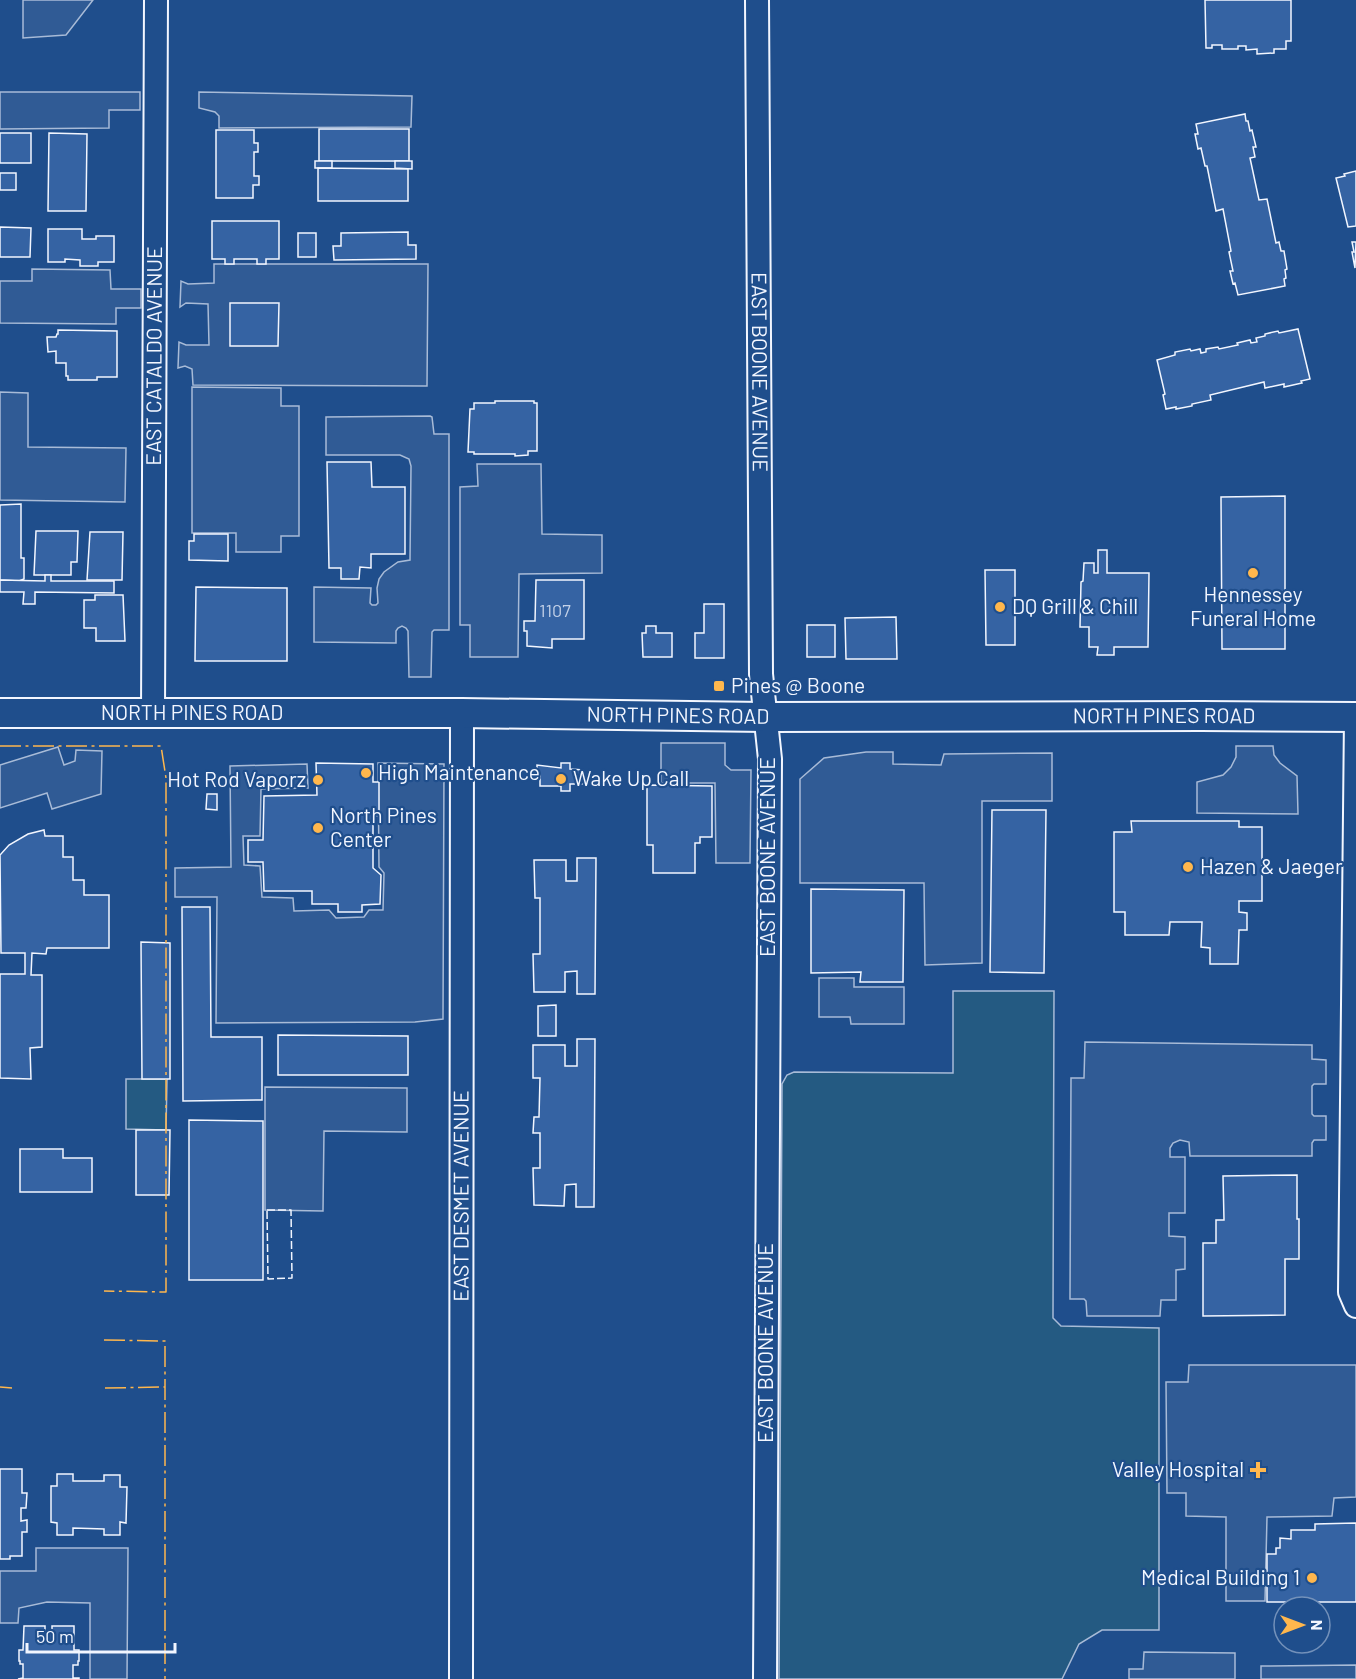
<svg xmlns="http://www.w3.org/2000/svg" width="1356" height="1679" viewBox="0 0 1356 1679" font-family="Barlow,sans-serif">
  <rect width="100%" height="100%" fill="#1f4e8c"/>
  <g fill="#245a82" stroke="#a8bbd7" stroke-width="1.5">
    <path d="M953 991H1054L1053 1318 1061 1326 1159 1328V1630H1102L1079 1644 1062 1679H779L782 1084 787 1075 794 1072 953 1073Z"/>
    <path d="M126 1079H167L166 1130 126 1129Z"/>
  </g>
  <g fill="#305b95" stroke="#a8bbd7" stroke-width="1.5">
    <path d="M23 0H93L66 35 23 38Z"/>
    <path d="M0 92H140V110H109V128L0 129Z"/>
    <path d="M199 92 412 96 411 127 219 128V116L215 112 199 108Z"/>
    <path d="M214 264H428L427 386 193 385 192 369 185 366 178 368 179 342 186 345H209L208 304 186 303 180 307 181 281 188 284 214 283Z"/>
    <path d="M32 269 110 270 111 289H141V308H116V324L0 323V281H32Z"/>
    <path d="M192 387 281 388V406H299V536H281V552H236V533H192Z"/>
    <path d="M0 392 28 393V447L126 448 125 502 0 500Z"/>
    <path d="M430 416 432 417 434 434H449V630H434L432 632 431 677H409L408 631 406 628 402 626 398 628 396 631V643L314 642V587L371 588 370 603 372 605H376L378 603 377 588 379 579 384 572 398 562 410 560 411 466 409 459 400 455H326V417Z"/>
    <path d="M477 464H541L542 534 602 535V573L519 574 518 657H470V625H460V487L478 486Z"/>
    <path d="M661 743H725V765L731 770H751L750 863H716L715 783H661Z"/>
    <path d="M1236 746H1273L1274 755 1280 763 1297 776 1298 814 1197 813V782L1223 775 1231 767 1236 757Z"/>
    <path d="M58 747 64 765 75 761 76 750 102 751 101 794 52 809 47 793 0 808V765Z"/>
    <path d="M866 752H893V764L941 765 944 754 1052 753V801H982V963L925 965 924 883H800V779L824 758Z"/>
    <path d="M378 763 444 764 443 1019 415 1022 216 1023 217 897H175V868L231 867 230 766 307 764 308 788 261 789 260 836H243L244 865 260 866 262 897 293 898 294 911 329 910 336 918 364 917 369 910H383L384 873 379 867Z"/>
    <path d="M819 978H854V987H904V1024H851L850 1017H819Z"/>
    <path d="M1085 1042 1312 1045V1059L1326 1060V1084H1314L1312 1086V1114L1314 1116H1326V1140H1314L1312 1143V1156H1190L1189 1142 1180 1140 1173 1143 1170 1148V1157H1185V1213H1169V1236L1185 1237V1269L1176 1270V1300H1161L1160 1316H1087L1086 1301 1084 1299H1070L1071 1078H1084Z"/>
    <path d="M265 1087 407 1088V1132L324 1131 323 1211 265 1210Z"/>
    <path d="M1189 1365H1356V1497L1334 1498 1332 1516 1267 1517 1265 1601H1226V1517L1186 1516V1493H1167L1166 1382H1188Z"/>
    <path d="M36 1548H128L127 1679H90V1603L47 1602 19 1608 18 1623H0V1571H36Z"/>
    <path d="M1144 1652 1235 1653V1679H1129V1669H1143Z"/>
    <path d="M1356 1665V1679H1261V1666Z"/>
  </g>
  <g fill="#3563a3" stroke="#f2f6ff" stroke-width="1.5">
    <path d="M1205 0H1291V41H1286V49H1274V53L1257 54V49L1246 50V46H1238V49H1222V45H1212V48H1206Z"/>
    <path d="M1245 114 1246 121H1248L1250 131 1252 130 1256 147H1253L1255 157 1250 158 1259 200 1267 199 1276 243 1279 242 1281 251H1284L1287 269 1285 270 1286 278 1284 279 1285 286 1238 295 1235 283 1233 284 1230 271H1233L1229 252 1231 251 1223 209 1216 211 1207 166H1205L1201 148 1198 149 1195 134H1198L1196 124Z"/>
    <rect x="319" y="129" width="90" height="32"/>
    <path d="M216 130H254V143H258V152H254V176H259V185H253V198H216Z"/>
    <rect x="0" y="133" width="31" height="30"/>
    <path d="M49 133 87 134 86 211H48Z"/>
    <rect x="315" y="161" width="17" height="7"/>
    <path d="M395 161H412V169L395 168Z"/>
    <path d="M318 168 408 169V201H318Z"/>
    <path d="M1356 171V226L1348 227 1336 178 1345 176 1344 174Z"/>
    <rect x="0" y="173" width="16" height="17"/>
    <path d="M212 221H279V259H266V264H257V259H234V264H225V259H212Z"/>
    <path d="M0 227 31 228 30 257H0Z"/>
    <path d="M48 229H82V239H96V236H114V262H98V266H80V260L65 259V262H48Z"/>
    <path d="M408 232V245H416V259L334 260 333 246H341V233Z"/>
    <rect x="298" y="233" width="18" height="24"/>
    <path d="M1352 242H1356L1355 268 1352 252H1354Z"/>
    <path d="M230 303H279L278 346H230Z"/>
    <path d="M1298 329 1310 379 1301 381 1302 383 1284 387V384L1265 388 1264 382 1210 395 1211 400 1192 404V406L1176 409V407L1166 409 1163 395 1165 394 1157 360 1175 355V352L1190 349 1191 351 1200 349 1201 353 1206 352V349L1218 347 1219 349 1238 345 1237 343 1250 340 1251 343 1257 342 1256 338 1265 336V334L1278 331 1279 333Z"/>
    <path d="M58 330 117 331V377H97V380H68V376H66V363H56V351L48 352 47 337H56L57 334H58Z"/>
    <path d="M495 401H534V403H537V451H528V455L515 456V454H474V452H468L470 409H474V403H495Z"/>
    <path d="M327 462H371L372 487H405V554H371V568L360 567 359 579H341V568H329Z"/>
    <path d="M1285 496V649H1222L1221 497Z"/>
    <path d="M21 504V558H24V579L19 581 0 580V505Z"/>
    <path d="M36 531H78L77 562H71V575H34Z"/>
    <path d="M90 532H123L122 580H87Z"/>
    <path d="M194 534H228V561L189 560V541H194Z"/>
    <path d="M1098 550H1107V573H1149L1148 647H1114V655H1097L1098 647H1089V627H1080L1081 582 1083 581 1084 563H1094V573H1098Z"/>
    <path d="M985 570H1015V645H986Z"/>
    <path d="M45 575H51V581H114V593L35 592V604H23L24 592H0V580L45 581Z"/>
    <path d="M536 580H584V639H552V648L527 646V631H524V621H535Z"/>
    <path d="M196 587 287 588V661H195Z"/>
    <path d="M95 595H123L125 641H96V628H84V600H95Z"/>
    <path d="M704 604H724V658H695V633H704Z"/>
    <path d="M896 617 897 659H846L845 618Z"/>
    <rect x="807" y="625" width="28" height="32"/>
    <path d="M646 626H656V633H672V657H643L642 633H646Z"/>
    <path d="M316 763 373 764V782H379V816H373V868L381 875 380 904 362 905V912H338V904H312V891H264L263 862H248V840H263L264 796 317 795Z"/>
    <path d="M561 763H570V769L583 770V784H570V791H561V786H540V775H537V765L561 768Z"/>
    <path d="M647 785 712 786V837H700V843H695V873H653V845H647Z"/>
    <path d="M207 794H217V810L206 809Z"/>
    <path d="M992 810H1046L1044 973 990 972Z"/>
    <path d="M1131 821H1239V827H1262V901H1239V912L1247 913V930H1239L1238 964H1210V948L1201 947 1202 922H1170L1169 935H1125V912H1114V832H1132Z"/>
    <path d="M44 830 45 836H63V857H73V880H84V895H109V948H47L46 954 32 953 31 975H42V1047L30 1048 31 1079 0 1078V974H25V953H1L0 855 9 845 28 834Z"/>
    <path d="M577 858H596L595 994H577V971L565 972V992H534L533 954H540V898H535L534 860H566V881H577Z"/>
    <path d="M811 889 904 890 903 982H860L861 972 811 973Z"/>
    <path d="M182 907H210L211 1037H262V1100L183 1101Z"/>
    <path d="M141 942 170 943V1079H142Z"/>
    <path d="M556 1005V1036H538V1006Z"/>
    <path d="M278 1035 408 1036V1075H278Z"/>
    <path d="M577 1039H595L594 1207H576V1184L565 1185 564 1206 534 1205 533 1168H540V1133H533L534 1117H539L540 1078H533V1045H565V1066H577Z"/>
    <path d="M189 1120 263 1121V1280H189Z"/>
    <path d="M136 1130H170L169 1195H136Z"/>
    <path d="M20 1149H63V1158H92V1192H20Z"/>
    <path d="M1297 1175V1219H1299V1259H1285V1315L1203 1316V1243H1216V1220H1224L1223 1176Z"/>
    <path d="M0 1469H22V1493H27L26 1508H21V1521L27 1520V1532H22V1556H10V1559H0Z"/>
    <path d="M57 1474H73V1481H104V1475H120V1487H127L126 1523 120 1522V1535H104V1529L73 1528V1535H57V1523L51 1522V1486H57Z"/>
    <path d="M1356 1523V1602H1267V1554H1276V1548H1280V1538L1291 1539V1530H1315V1524Z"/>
    <path d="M24 1626H45V1632L52 1631V1626H74V1650H79V1661H78V1665H73V1678H79V1679H18L23 1678V1664H20V1661H19V1650H23Z"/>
  </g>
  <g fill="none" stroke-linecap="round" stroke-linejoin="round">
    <defs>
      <g id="minor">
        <path id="s1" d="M757 0 761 674 770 759 765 1679"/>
        <path id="s2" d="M153 713 156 0"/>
        <path d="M1356 717 1350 1292 1356 1306"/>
        <path id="s3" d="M461 1679 462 713"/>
      </g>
      <g id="major">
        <path id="s4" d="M0 713H462L766 717 1201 716 1356 717"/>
      </g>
    </defs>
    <use href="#minor" stroke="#f2f6ff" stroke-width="26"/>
    <use href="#major" stroke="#f2f6ff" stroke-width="32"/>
    <use href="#minor" stroke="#1f4e8c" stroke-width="22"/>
    <use href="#major" stroke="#1f4e8c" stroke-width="28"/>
    <path stroke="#f2f6ff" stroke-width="1.5" stroke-dasharray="8 3" stroke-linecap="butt" d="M267 1210H291L292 1278 268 1279Z"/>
    <g stroke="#ffb74d" stroke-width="1.5" stroke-dasharray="21 4.5 3 4.5" stroke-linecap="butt">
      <path d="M0 746H161L166 778V1292L104 1291"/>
      <path d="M104 1340 165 1341V1679"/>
      <path d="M0 1387 12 1388"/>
      <path d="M105 1388 165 1387"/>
    </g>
  </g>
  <g fill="#ffb74d" stroke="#1f4e8c" stroke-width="2">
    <circle cx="1253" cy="573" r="6"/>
    <circle cx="1000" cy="607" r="6"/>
    <rect x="713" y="680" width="12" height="12" rx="3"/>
    <circle cx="366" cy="773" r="6"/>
    <circle cx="561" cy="779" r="6"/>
    <circle cx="318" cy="780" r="6"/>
    <circle cx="318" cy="828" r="6"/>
    <circle cx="1188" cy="867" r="6"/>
    <path d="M1255 1461h6v6h6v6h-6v6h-6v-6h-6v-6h6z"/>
    <circle cx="1312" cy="1578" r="6"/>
  </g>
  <g text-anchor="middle" stroke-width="4.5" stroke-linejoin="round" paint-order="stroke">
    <g font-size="18" fill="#c3d1e8">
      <text x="555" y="617">1107</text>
    </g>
    <g font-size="21" fill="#f2f6ff" stroke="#1f4e8c">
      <text dy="7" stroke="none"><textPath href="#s2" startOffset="357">EAST CATALDO AVENUE</textPath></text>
      <text dy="7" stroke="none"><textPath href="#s1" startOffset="372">EAST BOONE AVENUE</textPath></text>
      <text dy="7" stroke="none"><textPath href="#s4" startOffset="192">NORTH PINES ROAD</textPath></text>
      <text dy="7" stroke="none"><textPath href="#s4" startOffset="678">NORTH PINES ROAD</textPath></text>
      <text dy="7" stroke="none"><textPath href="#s4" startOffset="1164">NORTH PINES ROAD</textPath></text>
      <text transform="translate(768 857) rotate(-90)" y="7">EAST BOONE AVENUE</text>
      <text dy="7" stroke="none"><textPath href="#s3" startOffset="483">EAST DESMET AVENUE</textPath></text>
      <text transform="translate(766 1343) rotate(-90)" y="7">EAST BOONE AVENUE</text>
    </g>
    <g font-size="21" fill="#f2f6ff" stroke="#1f4e8c" text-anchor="start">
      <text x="1253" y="602" text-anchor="middle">Hennessey<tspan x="1253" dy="24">Funeral Home</tspan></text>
      <text x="1012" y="614">DQ Grill &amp; Chill</text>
      <text x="731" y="693">Pines @ Boone</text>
      <text x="378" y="780">High Maintenance</text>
      <text x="573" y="786">Wake Up Call</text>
      <text x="306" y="787" text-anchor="end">Hot Rod Vaporz</text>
      <text x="330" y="823">North Pines<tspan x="330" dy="24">Center</tspan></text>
      <text x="1200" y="874">Hazen &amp; Jaeger</text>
      <text x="1244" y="1477" text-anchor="end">Valley Hospital</text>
      <text x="1300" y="1585" text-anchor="end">Medical Building 1</text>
    </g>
  </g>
  <g transform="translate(1302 1625) rotate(90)"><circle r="28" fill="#1f4e8c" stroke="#7391ba" stroke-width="1.5"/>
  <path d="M0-4.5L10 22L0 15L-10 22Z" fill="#ffb74d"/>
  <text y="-9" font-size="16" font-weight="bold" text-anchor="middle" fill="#f2f6ff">N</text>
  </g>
  <path d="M27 1643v9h148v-9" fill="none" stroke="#f2f6ff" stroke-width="3"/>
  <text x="36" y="1643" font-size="18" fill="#f2f6ff" stroke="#1f4e8c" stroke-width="4.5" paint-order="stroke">50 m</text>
</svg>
